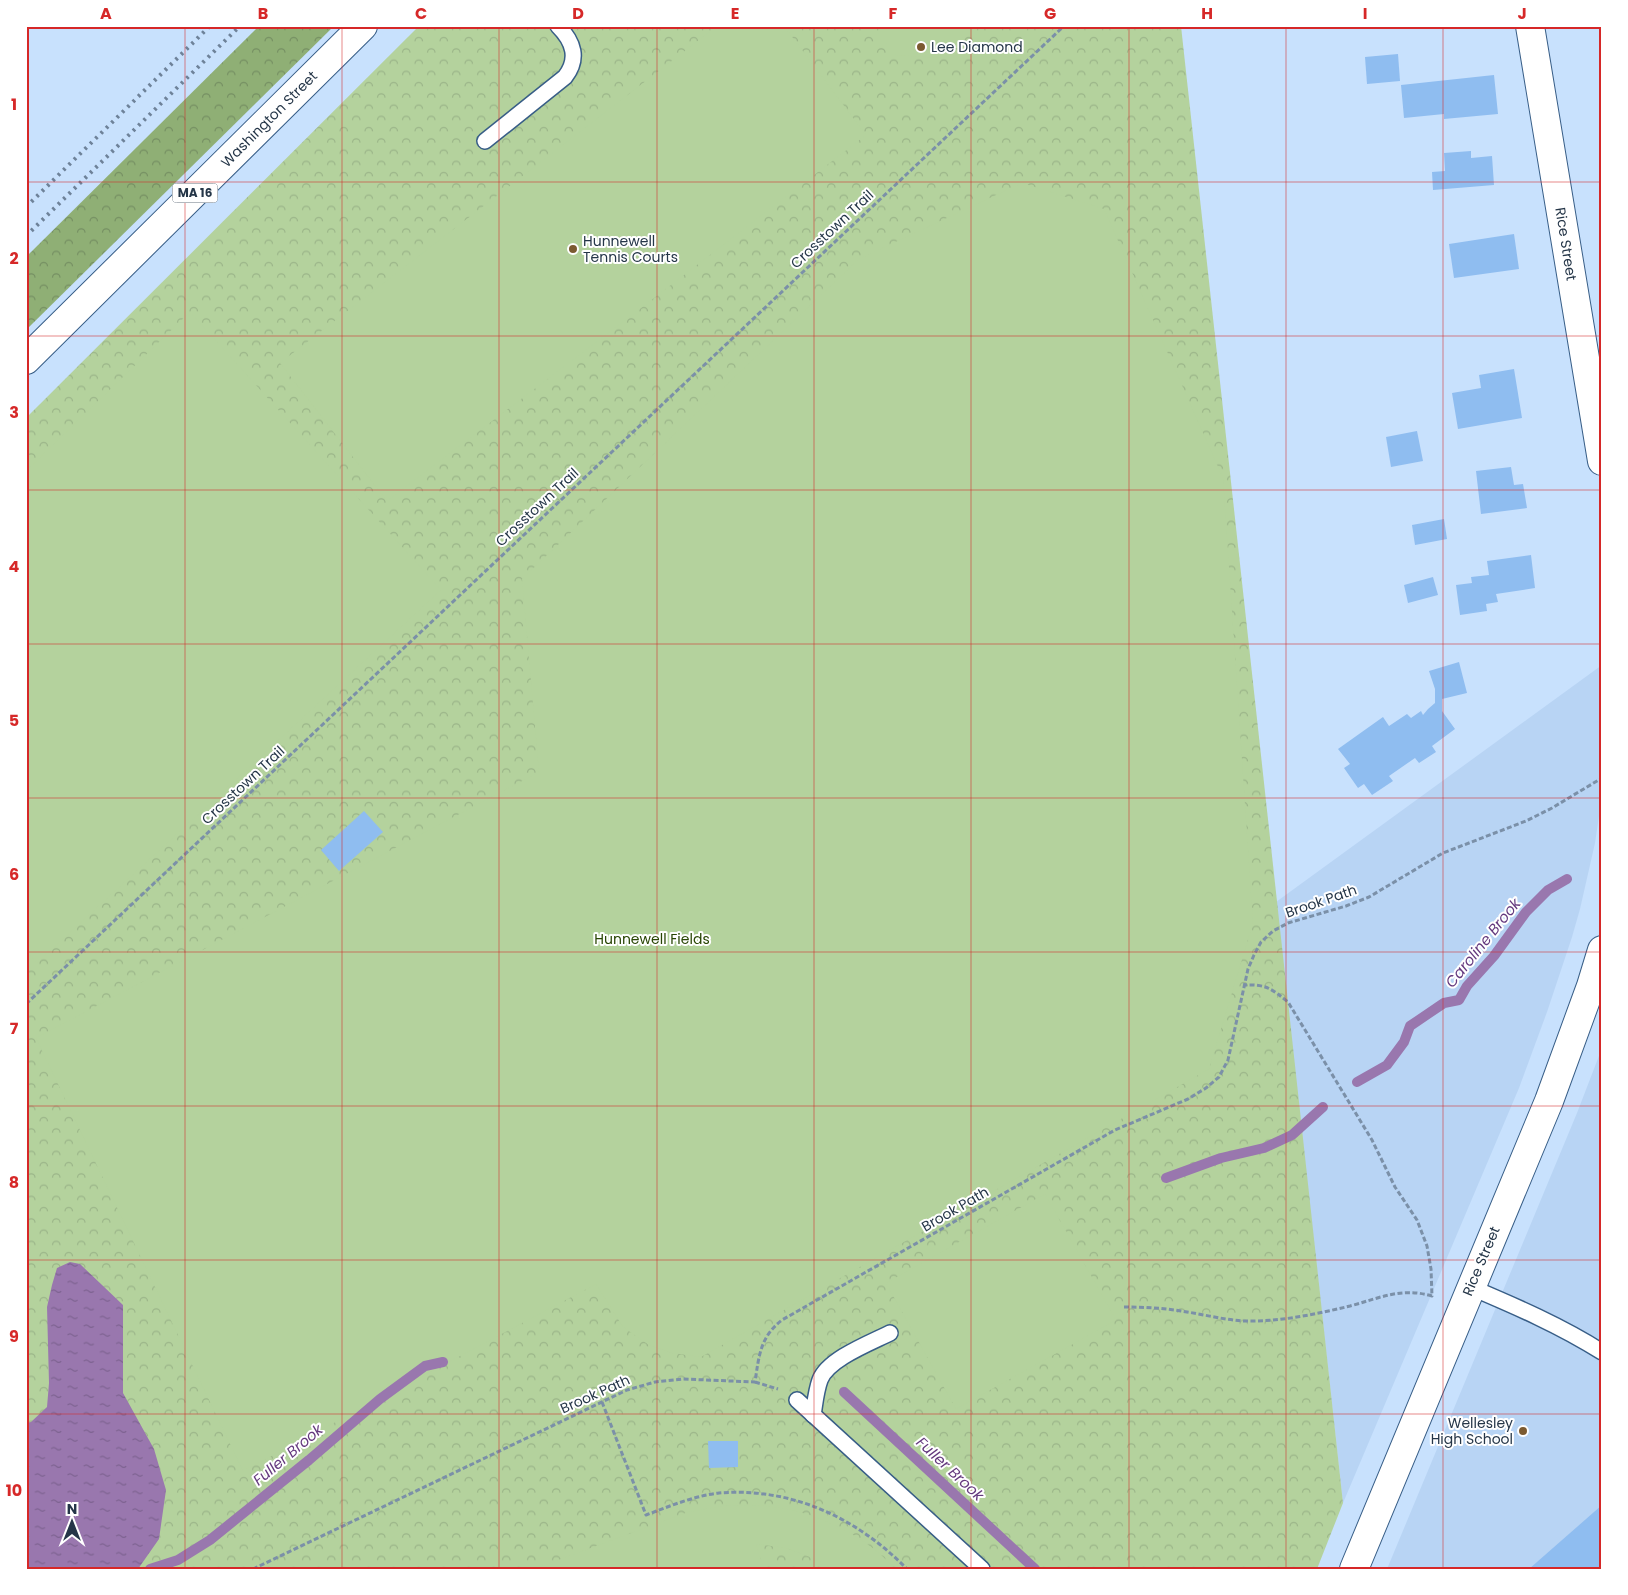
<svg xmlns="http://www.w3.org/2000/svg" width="1628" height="1595" viewBox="0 0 1628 1595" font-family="Poppins,sans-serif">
  <defs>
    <pattern id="forest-crowns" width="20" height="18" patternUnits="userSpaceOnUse" patternTransform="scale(1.25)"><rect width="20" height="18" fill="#8faf75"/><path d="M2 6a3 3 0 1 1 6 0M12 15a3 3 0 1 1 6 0" fill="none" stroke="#758f62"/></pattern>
    <pattern id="park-crowns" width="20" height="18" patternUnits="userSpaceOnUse" patternTransform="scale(1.25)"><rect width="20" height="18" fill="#b4d29d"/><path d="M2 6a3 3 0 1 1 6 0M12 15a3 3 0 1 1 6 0" fill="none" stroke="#9bb589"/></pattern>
    <pattern id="water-ripples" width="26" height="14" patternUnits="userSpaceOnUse" patternTransform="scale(1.25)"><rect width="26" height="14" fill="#9977ae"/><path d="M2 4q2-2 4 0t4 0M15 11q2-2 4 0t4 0" fill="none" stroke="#7d6290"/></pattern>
  </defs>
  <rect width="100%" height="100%" fill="#c8e1fd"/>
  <g fill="#b8d4f4">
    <path d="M1602 665V796L1595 843 1580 909 1572 937 1547 1012 1519 1088 1343 1503 1276 902Z"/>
    <path d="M1602 1048V1569H1387L1577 1113Z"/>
  </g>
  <path fill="url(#forest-crowns)" d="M259 26H334L26 330V257Z"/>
  <path fill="url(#park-crowns)" d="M419 26H1181L1343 1503 1317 1569H26V418Z"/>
  <g fill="#b4d29d">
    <path d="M717 26H784L866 135 628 318 387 501 280 363Z"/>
    <path d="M881 26H971L961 35 963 38 938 58 896 55 878 33 883 29Z"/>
    <path d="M1022 183 1104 209 1223 478 1253 923 1209 1069 701 1357 672 1353 649 1345 623 1327 596 1284 243 1471 36 1038 539 772 522 579 859 259Z"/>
    <path d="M190 312 441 590 37 963 26 951V471Z"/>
    <path d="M1045 1194 1116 1320 956 1409 886 1283Z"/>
    <path d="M758 1505C770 1507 784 1508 796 1511 832 1521 870 1540 895 1569H833L813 1558 786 1548 756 1544 764 1569H534L688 1512 722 1506Z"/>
  </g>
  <path fill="url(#water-ripples)" d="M70 1262 80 1264 123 1305V1393L154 1449 166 1490 159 1539 138 1569H26V1423L31 1422 47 1407 49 1383 47 1307 52 1285 57 1268Z"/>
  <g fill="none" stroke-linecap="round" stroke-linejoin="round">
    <g stroke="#9977ae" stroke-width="10">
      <path d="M1357 1082 1387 1065 1404 1042 1410 1026 1444 1003 1459 1000 1467 986 1494 956 1526 912 1548 890 1567 879"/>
      <path d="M1166 1178 1221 1158 1264 1148 1292 1135 1323 1107"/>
      <path d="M844 1392 1035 1569"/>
      <path d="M150 1569 178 1560 210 1540 309 1460 380 1399 425 1366 443 1362"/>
    </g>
  </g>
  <g fill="#8fbdf0">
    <path d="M1398 54 1400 81 1367 84 1365 57Z"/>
    <path d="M1494 75 1498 114 1444 119V114L1404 118 1401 85Z"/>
    <path d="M1471 151V158L1492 156 1494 185 1433 190 1432 172 1445 171 1444 153Z"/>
    <path d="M1514 234 1519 269 1454 278 1449 244Z"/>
    <path d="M1514 369 1522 418 1458 429 1452 393 1481 388 1479 375Z"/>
    <path d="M1417 431 1423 461 1391 467 1386 437Z"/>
    <path d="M1511 467 1514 485 1523 484 1527 508 1481 514 1476 471Z"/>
    <path d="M1444 519 1447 539 1415 545 1412 525Z"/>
    <path d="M1531 555 1535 588 1496 594 1498 602 1486 604 1487 611 1460 615 1456 585 1472 583 1471 577 1489 575 1487 561Z"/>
    <path d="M1433 577 1438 595 1408 603 1404 585Z"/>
    <path d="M1459 662 1467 693 1442 699V711L1455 729 1432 746 1436 752 1419 763 1415 758 1389 776 1393 781 1372 795 1364 784 1358 788 1344 768 1350 764 1338 749 1383 717 1389 726 1407 714 1411 718 1421 711 1423 715 1428 709 1435 703V689L1429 671Z"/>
    <path d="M364 811 383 832 339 871 321 850Z"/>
    <path d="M708 1441H738V1467L709 1468Z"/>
    <path d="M1602 1505V1569H1529Z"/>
  </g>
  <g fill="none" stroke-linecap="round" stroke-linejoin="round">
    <defs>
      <g id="lane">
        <path d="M485 141 565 77C579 59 574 42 558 26"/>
        <path d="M1470 1287C1515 1306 1561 1326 1602 1352"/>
        <path d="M797 1400 982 1569"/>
        <path d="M813 1415C815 1403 816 1391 820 1380 828 1359 870 1343 890 1333"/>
      </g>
      <g id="street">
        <path d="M1530 26 1602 461"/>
        <path d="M1354 1569 1549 1101 1591 986 1602 950"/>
      </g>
      <path id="primary" d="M26 360 363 26"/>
    </defs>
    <use href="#lane" stroke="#385e87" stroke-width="18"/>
    <use href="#street" stroke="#385e87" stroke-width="30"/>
    <use href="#primary" stroke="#385e87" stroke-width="30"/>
    <g stroke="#7b90a8" stroke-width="3" stroke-dasharray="5 2.5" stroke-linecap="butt">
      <path d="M26 1004 1064 26"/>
      <path d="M1124 1307C1143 1307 1162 1308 1181 1311 1202 1314 1224 1320 1245 1321 1279 1322 1317 1314 1350 1306 1380 1298 1401 1287 1432 1296L1431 1269 1427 1246 1417 1220 1395 1187 1372 1140 1288 1002C1272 989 1266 984 1245 985"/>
      <path d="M755 1382 778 1389"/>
      <path d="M602 1402 646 1515C670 1506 694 1496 719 1493 792 1487 857 1518 907 1569"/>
      <path d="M253 1569 627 1390 655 1382 683 1379 755 1382C759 1356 760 1337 782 1320L1115 1130 1188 1099 1206 1088 1219 1077 1228 1060 1248 969 1254 955 1261 942 1273 931 1288 923 1346 906 1369 897 1443 853 1526 821 1552 808 1602 778"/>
    </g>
    <use href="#lane" stroke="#fff" stroke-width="15"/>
    <use href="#street" stroke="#fff" stroke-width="28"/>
    <use href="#primary" stroke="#fff" stroke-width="28"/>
    <g stroke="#6e8299" stroke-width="4" stroke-dasharray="2.5 5" stroke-linecap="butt">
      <path d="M26 207 210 26"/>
      <path d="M26 236 240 26"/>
    </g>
  </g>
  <path fill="none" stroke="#d62828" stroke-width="1" stroke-opacity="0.55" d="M185 26V1569M342 26V1569M499 26V1569M657 26V1569M814 26V1569M971 26V1569M1129 26V1569M1286 26V1569M1443 26V1569M26 182H1602M26 336H1602M26 490H1602M26 644H1602M26 798H1602M26 952H1602M26 1106H1602M26 1260H1602M26 1414H1602"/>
  <g fill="#7b5a30" stroke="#fff" stroke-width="2">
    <circle cx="921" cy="47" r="5"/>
    <circle cx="573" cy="249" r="5"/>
    <circle cx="1523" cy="1431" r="5"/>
  </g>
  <g text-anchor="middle" stroke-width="4" stroke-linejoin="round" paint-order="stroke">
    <rect fill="#fff" stroke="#66727f" stroke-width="1" x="172.5" y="183.5" width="45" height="19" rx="4"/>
    <g font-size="12" font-weight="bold" fill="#253648">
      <text x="195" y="197">MA 16</text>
    </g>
    <g font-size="14" fill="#253648" stroke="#fff" text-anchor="start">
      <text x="931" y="52">Lee Diamond</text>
      <text x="583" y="246">Hunnewell<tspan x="583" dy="16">Tennis Courts</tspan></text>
      <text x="1513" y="1428" text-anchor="end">Wellesley<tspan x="1513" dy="16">High School</tspan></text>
    </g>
    <g font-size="14" fill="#253648" stroke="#fff">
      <text transform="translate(269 119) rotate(-45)" y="5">Washington Street</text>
      <text transform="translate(832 229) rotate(-43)" y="5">Crosstown Trail</text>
      <text transform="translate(1566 244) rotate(81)" y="5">Rice Street</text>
      <text transform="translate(537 507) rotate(-43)" y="5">Crosstown Trail</text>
      <text transform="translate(243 785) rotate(-43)" y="5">Crosstown Trail</text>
      <text transform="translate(1321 901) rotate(-19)" y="5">Brook Path</text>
      <text transform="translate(955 1209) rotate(-30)" y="5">Brook Path</text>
      <text transform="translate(1481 1261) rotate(-67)" y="5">Rice Street</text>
      <text transform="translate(595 1394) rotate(-24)" y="5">Brook Path</text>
    </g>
    <g font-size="14" fill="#284503" stroke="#fff">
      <text x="652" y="944">Hunnewell Fields</text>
    </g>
    <g font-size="15" font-style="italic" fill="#64397e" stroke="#fff">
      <text transform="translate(1483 943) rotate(-51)" y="5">Caroline Brook</text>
      <text transform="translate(288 1455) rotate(-40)" y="5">Fuller Brook</text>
      <text transform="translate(950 1469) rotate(43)" y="5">Fuller Brook</text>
    </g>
  </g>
  <rect width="1628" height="1595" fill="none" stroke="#ffffff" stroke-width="55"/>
  <g transform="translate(72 1522)" stroke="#ffffff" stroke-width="4" paint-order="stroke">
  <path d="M0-4L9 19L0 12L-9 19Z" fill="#253648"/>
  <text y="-8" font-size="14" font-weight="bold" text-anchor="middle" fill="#253648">N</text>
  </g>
  <rect x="28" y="28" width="1572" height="1540" fill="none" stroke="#d62828" stroke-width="2"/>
  <g font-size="16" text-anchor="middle" font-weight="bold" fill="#d62828">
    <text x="106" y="19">A</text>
    <text x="263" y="19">B</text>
    <text x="421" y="19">C</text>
    <text x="578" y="19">D</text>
    <text x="735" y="19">E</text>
    <text x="893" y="19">F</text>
    <text x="1050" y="19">G</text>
    <text x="1207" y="19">H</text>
    <text x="1365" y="19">I</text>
    <text x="1522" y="19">J</text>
    <text x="14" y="110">1</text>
    <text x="14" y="264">2</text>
    <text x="14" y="418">3</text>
    <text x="14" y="572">4</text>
    <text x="14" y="726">5</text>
    <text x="14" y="880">6</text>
    <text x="14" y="1034">7</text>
    <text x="14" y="1188">8</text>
    <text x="14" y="1342">9</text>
    <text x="14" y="1496">10</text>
  </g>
</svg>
